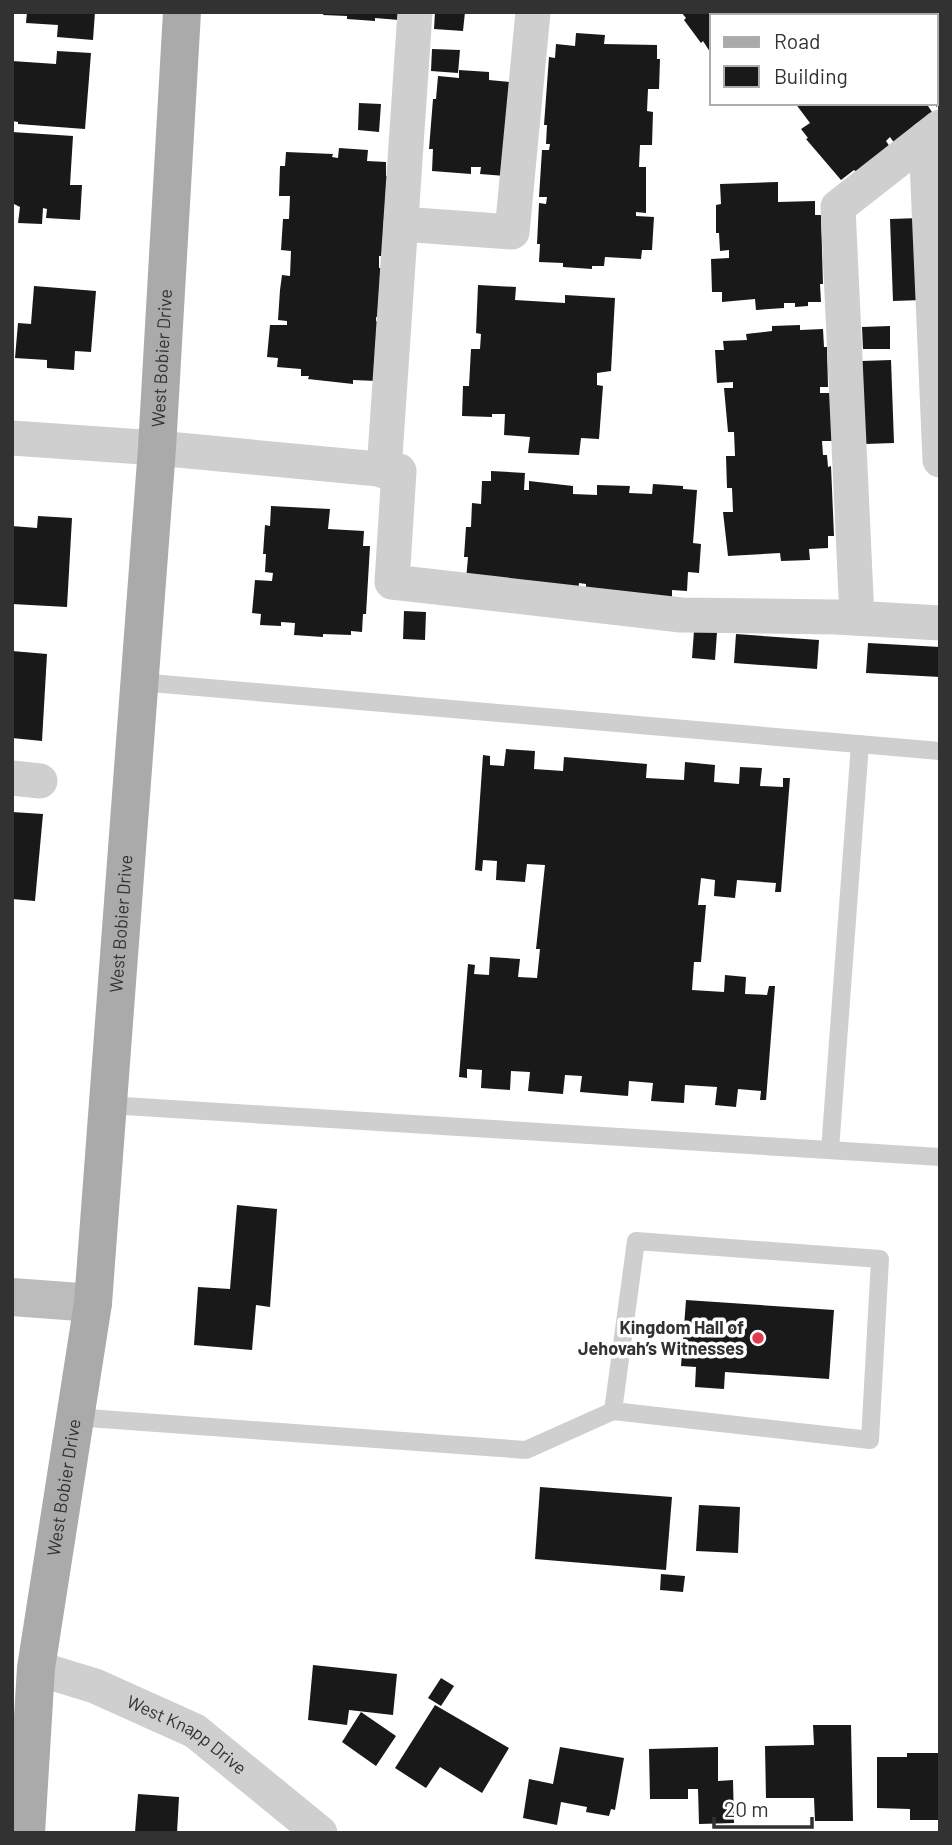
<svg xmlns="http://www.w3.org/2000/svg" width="952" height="1845" viewBox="0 0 952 1845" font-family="Barlow,sans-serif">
  <rect width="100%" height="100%" fill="#fff"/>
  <g fill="#191919">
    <path d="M27 12H95L93 40 57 37 58 25 26 23Z"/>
    <path d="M324 12H399V20L375 18V21L347 19V16L323 15Z"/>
    <path d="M435 12H465L463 31 434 29Z"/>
    <path d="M681 12H810L813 16H712V55L703 41 701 43 684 20 686 18Z"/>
    <path d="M888 12H940V104L936 107V16H883Z"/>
    <path d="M576 33 605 35 604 44 657 45V59H660L659 89H648L647 111 653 112 652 145H640L639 167H646V213L636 212V216L654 217 652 250H642L641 259 605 257 604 266H592V269L563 267V263L539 262 540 244H537L539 203 546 204 547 197H539L542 150H549L550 144H546L547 125H544L549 57 555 58 556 44 575 46Z"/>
    <path d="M432 49 460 50 458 73 431 71Z"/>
    <path d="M57 51 91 53 85 129 18 124V122L12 121V61L56 64Z"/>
    <path d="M459 70 489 72V80L510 82 505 176 480 174 481 167H471V174L432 171 433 149H429L433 99H436L438 76 459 78Z"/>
    <path d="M359 103 381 104 379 132 358 130Z"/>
    <path d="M795 103H931L928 106 934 115 895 144 890 137 886 141 890 147 857 172 854 170 841 180 806 139 808 138 801 129 810 123Z"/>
    <path d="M12 132 73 136 70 185H82L80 220 46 218 47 209 43 208 42 224 18 223 20 207 12 203Z"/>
    <path d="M339 148 368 150 367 161 386 162V176H392L385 256H379V268L389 269 386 318 376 317V321L378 322 377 381 353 380V384L308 379 309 376H301V369L277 367 278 358 267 357 270 325H287V321L278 320 280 290 282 275 290 276 291 251 281 250 283 219H289L290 196H279L280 166H285L286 152 333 154 332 157 338 158Z"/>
    <path d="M778 182V202L815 201V215H821L823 284H820L821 302H808V306L795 307V303H784V308L756 310 755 299 722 302V292H712L711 259 729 258V250L720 251 719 233H716V205L721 204 720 184Z"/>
    <path d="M920 218 922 300 893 301 890 219Z"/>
    <path d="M478 285 516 287 515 300 565 303V295L615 298 611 371 597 373V385L603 386 599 439 581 438 579 455 528 453 530 437 504 435 505 414H492V417L462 416 463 386H469L471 349H480L481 334 476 333Z"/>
    <path d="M34 286 96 291 91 352 75 351 74 370 47 368V360L15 358 18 323 31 324Z"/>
    <path d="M800 325V330L823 329 824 347H827L828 387H820V393H831L833 441H822L823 455H827L828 467 831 466 834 536H828V548L809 549 810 560 781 561 780 553 728 556 723 512H733L732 488H727L726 456H735L734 432H728L724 388H733V382L717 383 715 350H724L723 341 747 340 746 334 772 331V326Z"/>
    <path d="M890 326V349H863L862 327Z"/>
    <path d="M891 360 894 443 865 444 862 361Z"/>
    <path d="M491 471 525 473 524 490H529V481L573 486V494L597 495V485L630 486 629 493 652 494 653 484 683 486V489L697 490 693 543 701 544 699 573 688 572 687 591 672 590V597L586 589V584L579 583 578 593 466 580 468 557H464L466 527H471L472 503 481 504 482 481H491Z"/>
    <path d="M271 506 330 509 328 529 364 531 363 546H370L366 614H363L362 632 351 631V635L323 634V637L294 635 295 623 281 622V626L260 625 261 614 252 613 255 580 272 581 273 573 265 572 266 554H263L265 525 270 526Z"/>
    <path d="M38 516 72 518 67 607 12 604V526L37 528Z"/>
    <path d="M404 611 426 612 425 640 403 639Z"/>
    <path d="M694 631 717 632 715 660 692 658Z"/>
    <path d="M736 634 819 640 817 669 734 663Z"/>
    <path d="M868 643 940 647V677L866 673Z"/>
    <path d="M12 651 47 654 42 741 12 738Z"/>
    <path d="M506 749 535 751 534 769 563 771 564 757 647 764 646 778 684 780 685 762 715 765 714 782 739 784 740 767 762 768 760 786 783 787V778H790L781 892H775L776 883 737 880 735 898 714 896 715 880 701 878 698 905H706L701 962H694L692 990 724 992 725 975 746 977 745 994 767 995 769 986H775L766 1100H760L761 1091 738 1089 736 1107 715 1105 717 1087 685 1085 684 1103 651 1101 653 1083 629 1081 628 1096 580 1092 582 1076 565 1075 563 1094 528 1091 530 1072 511 1071 510 1090 481 1088 482 1070 467 1069V1078L459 1077 468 964 475 965 474 974 489 975 490 957 520 959 518 977 537 978 540 949H536L545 865 527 864 525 882 496 880 497 861 483 860 482 871 475 870 483 755 490 756V765L504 766Z"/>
    <path d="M12 812 43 814 35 901 12 899Z"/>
    <path d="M237 1205 277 1209 270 1307 256 1305 252 1350 194 1345 198 1287 230 1289Z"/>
    <path d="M686 1300 834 1310 829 1379 725 1372 724 1389 695 1387 696 1367 681 1366Z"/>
    <path d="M540 1487 672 1497 666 1570 535 1559Z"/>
    <path d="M699 1505 740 1507 738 1553 696 1551Z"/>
    <path d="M661 1574 685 1576 683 1592 660 1590Z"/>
    <path d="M313 1665 397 1674 393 1715 349 1710 347 1725 308 1720Z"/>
    <path d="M441 1678 454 1686 441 1706 428 1698Z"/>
    <path d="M435 1705 509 1748 482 1793 440 1767 426 1788 395 1768Z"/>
    <path d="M361 1712 396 1736 376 1766 342 1742Z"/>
    <path d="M813 1725H851L853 1821H815L814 1798H766L765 1746 814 1745Z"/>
    <path d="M560 1747 624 1758 615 1810 611 1809 609 1816 586 1812 587 1807 561 1802 557 1825 523 1818 529 1779 553 1784Z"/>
    <path d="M718 1747V1781L733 1780 734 1823 699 1824 698 1789H688V1799H650L649 1749Z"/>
    <path d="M907 1753H939L940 1820H910V1809L877 1808V1757H907Z"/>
    <path d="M138 1794 179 1797 177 1833 135 1832Z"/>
  </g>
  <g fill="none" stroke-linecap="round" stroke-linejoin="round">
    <g stroke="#cfcfcf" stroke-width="18">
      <path d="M139 682 940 751"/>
      <path d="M108 1105 940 1157"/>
      <path d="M830 1150 860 744"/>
      <path d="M74 1417 526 1450 613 1411 636 1241 880 1259 870 1440 613 1411"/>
    </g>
    <g stroke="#cfcfcf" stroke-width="35">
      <path d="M940 127 926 138 940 460"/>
      <path d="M401 224 512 232 533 12"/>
      <path d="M12 438 157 448 399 471 392 582 681 615 836 617 940 623"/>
      <path d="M384 471 415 12"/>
      <path d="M857 618 838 207 926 138"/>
      <path d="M12 778 40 781"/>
      <path id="s1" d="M36 1668 95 1686 195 1731 320 1833"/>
    </g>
    <path stroke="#bcbcbc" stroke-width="38" d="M12 1297 93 1303"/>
    <path stroke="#aaa" stroke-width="38" id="s2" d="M26 1833 36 1668 93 1303 157 448 182 12"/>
  </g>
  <circle fill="#e23b51" stroke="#fff" stroke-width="2.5" cx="758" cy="1338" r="7"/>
  <g text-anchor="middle" stroke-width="7" stroke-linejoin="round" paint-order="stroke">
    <g font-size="18" fill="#323232" stroke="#fff">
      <text dy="6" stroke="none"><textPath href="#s2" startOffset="1482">West Bobier Drive</textPath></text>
      <text dy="6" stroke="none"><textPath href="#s2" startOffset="915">West Bobier Drive</textPath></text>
      <text dy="6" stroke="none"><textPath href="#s2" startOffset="348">West Bobier Drive</textPath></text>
      <text dy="6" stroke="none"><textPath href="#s1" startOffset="166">West Knapp Drive</textPath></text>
    </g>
    <g font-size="18" font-weight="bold" fill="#323232" stroke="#fff" text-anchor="end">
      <text x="744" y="1334">Kingdom Hall of<tspan x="744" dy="21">Jehovah’s Witnesses</tspan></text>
    </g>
  </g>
  <rect width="952" height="1845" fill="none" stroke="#323232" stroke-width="28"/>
  <rect x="710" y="14" width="228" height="91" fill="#ffffff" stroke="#adadad" stroke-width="2"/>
  <rect x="724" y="37" width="35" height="10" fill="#aaaaaa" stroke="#adadad" stroke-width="2"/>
  <text x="774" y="49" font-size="21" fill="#323232">Road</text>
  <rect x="724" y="66" width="35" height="21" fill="#191919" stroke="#adadad" stroke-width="2"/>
  <text x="774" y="84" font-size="21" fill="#323232">Building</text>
  <path d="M714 1817v10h98v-10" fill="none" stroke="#323232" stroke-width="3.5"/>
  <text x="724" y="1817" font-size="21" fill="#323232" stroke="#ffffff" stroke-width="5" paint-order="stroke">20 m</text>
</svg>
